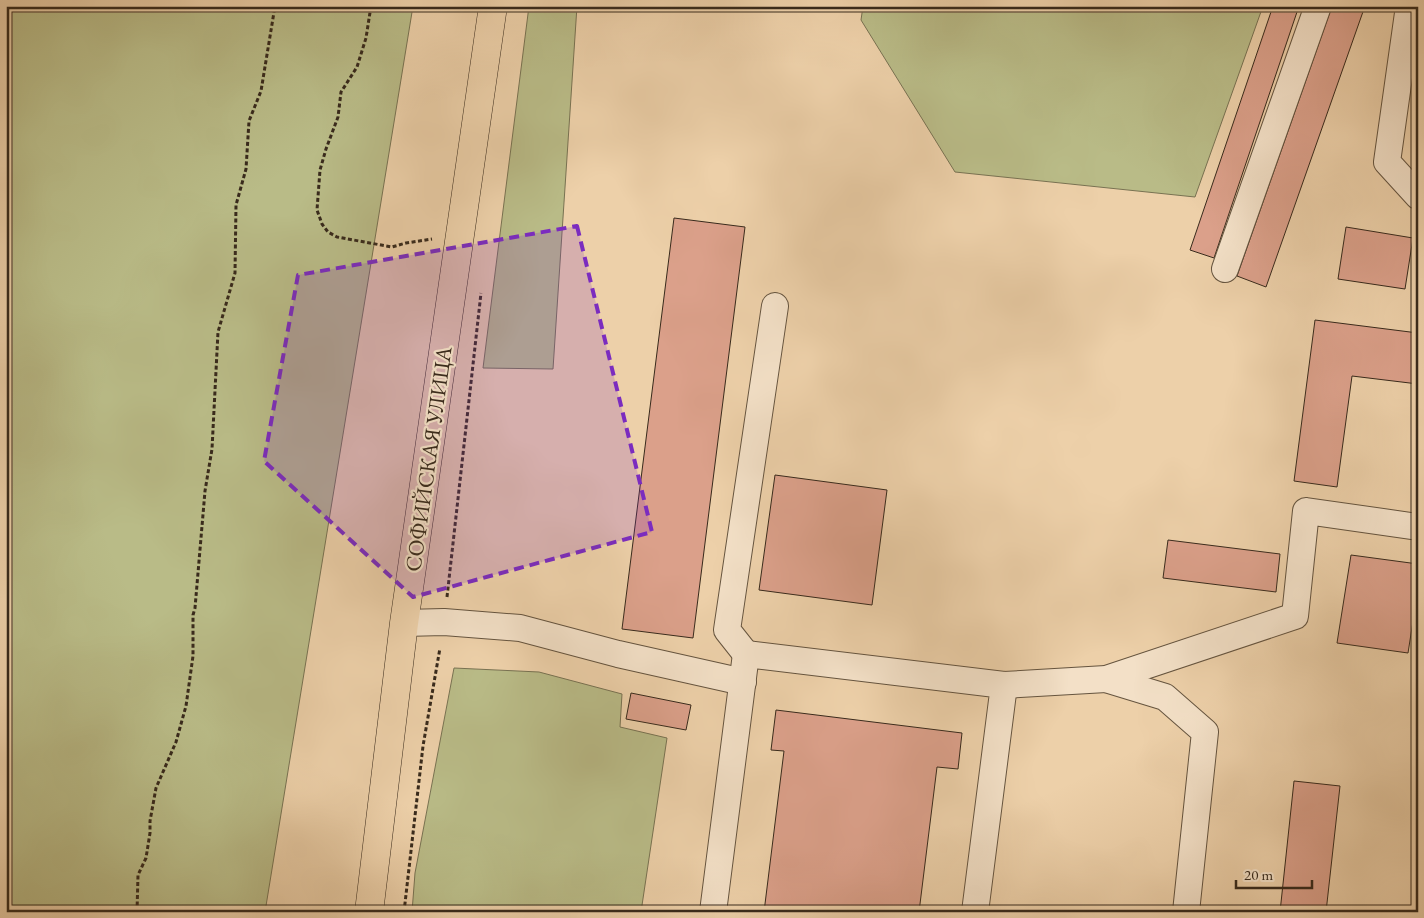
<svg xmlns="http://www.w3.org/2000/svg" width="1424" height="918" viewBox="0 0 1424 918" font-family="'EB Garamond',serif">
  <rect width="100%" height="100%" fill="#edd0a9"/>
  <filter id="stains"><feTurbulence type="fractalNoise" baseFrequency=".004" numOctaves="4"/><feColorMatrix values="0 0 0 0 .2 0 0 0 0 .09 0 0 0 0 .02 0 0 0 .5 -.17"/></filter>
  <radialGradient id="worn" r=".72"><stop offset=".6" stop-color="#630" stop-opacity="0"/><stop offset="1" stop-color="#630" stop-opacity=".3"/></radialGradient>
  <g fill="#b9bb87" stroke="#787252">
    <path d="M6 6H413L265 912H6Z"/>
    <path d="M529 6H577L553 369 483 368Z"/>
    <path d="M863 6H1263L1195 197 955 172 861 20Z"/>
    <path d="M454 668 539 672 622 694 620 727 667 738 641 912H412L415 873Z"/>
  </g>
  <g fill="#dba08a" stroke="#382a1c">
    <path d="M1273 6H1299L1214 258 1190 250Z"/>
    <path d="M1332 6H1365L1266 287 1237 276Z"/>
    <path d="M674 218 745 227 693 638 622 629Z"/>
    <path d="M1346 227 1413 238 1405 289 1338 279Z"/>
    <path d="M1315 320 1418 333V384L1352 376 1337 487 1294 481Z"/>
    <path d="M775 475 887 490 872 605 759 590Z"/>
    <path d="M1168 540 1280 554 1276 592 1163 578Z"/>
    <path d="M1351 555 1418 564V589L1408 653 1337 643Z"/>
    <path d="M631 693 691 705 686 730 626 719Z"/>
    <path d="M776 710 962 733 958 769 937 767 919 912H764L784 751 771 750Z"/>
    <path d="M1294 781 1340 786 1326 912H1280Z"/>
  </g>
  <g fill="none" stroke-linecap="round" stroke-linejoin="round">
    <defs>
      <g id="minor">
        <path d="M1409 6 1387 162 1418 196"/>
        <path d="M1225 269 1318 6"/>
        <path d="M404 623 444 622 520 628 618 654 743 682"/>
        <path d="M746 654 727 630 775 306"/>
        <path d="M1106 679 1165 697 1205 732 1186 912"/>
        <path d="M1004 685 1106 679 1295 616 1306 511 1418 527"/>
        <path d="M713 912 746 654 1004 685 975 912"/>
      </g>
      <path id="major" d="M369 912 404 623 493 6"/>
    </defs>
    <use href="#minor" stroke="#65543f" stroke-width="28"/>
    <use href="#major" stroke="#382a1c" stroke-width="29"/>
    <g stroke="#382a1c" stroke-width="3" stroke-dasharray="4 2.5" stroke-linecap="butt">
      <path d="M371 6 366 38 357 67 341 92 338 117 326 149 320 170 317 210 322 224 328 232 337 237 392 247 406 243 432 239"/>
      <path d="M447 597 481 293"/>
      <path d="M137 912 138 875 146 858 150 833V821L156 788 176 742 186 706 193 656V615L195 608 205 491 212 449 218 332 235 273 236 205 246 169 249 121 261 91 275 6"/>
      <path d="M404 912 423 746 440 648"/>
    </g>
    <use href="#minor" stroke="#f3e0c7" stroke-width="26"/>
    <use href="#major" stroke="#edd0a9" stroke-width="28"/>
  </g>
  <path fill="#7b2cbf" fill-opacity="0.2" stroke="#7b2cbf" stroke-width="4" stroke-dasharray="10 6" stroke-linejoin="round" d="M577 226 652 532 413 597 264 461 298 275Z"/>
  <g text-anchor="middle" stroke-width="4.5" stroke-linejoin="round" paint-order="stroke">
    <g font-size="22" fill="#382a1c" stroke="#f3e0c7">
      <text transform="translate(428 459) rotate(-82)" y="8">СОФИЙСКАЯ УЛИЦА</text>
    </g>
  </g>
  <rect width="1424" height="918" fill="none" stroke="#edd0a9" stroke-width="25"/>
  <rect x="8" y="8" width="1409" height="903" fill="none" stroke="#382a1c" stroke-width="2.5"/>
  <rect x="12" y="12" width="1399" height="893" fill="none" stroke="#382a1c"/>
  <path d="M1236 880v8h76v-8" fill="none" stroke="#382a1c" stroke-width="2.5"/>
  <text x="1244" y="880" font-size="15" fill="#382a1c" stroke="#f3e0c7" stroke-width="4" paint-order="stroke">20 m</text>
  <rect width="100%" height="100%" filter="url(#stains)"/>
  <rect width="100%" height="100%" fill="url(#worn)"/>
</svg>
